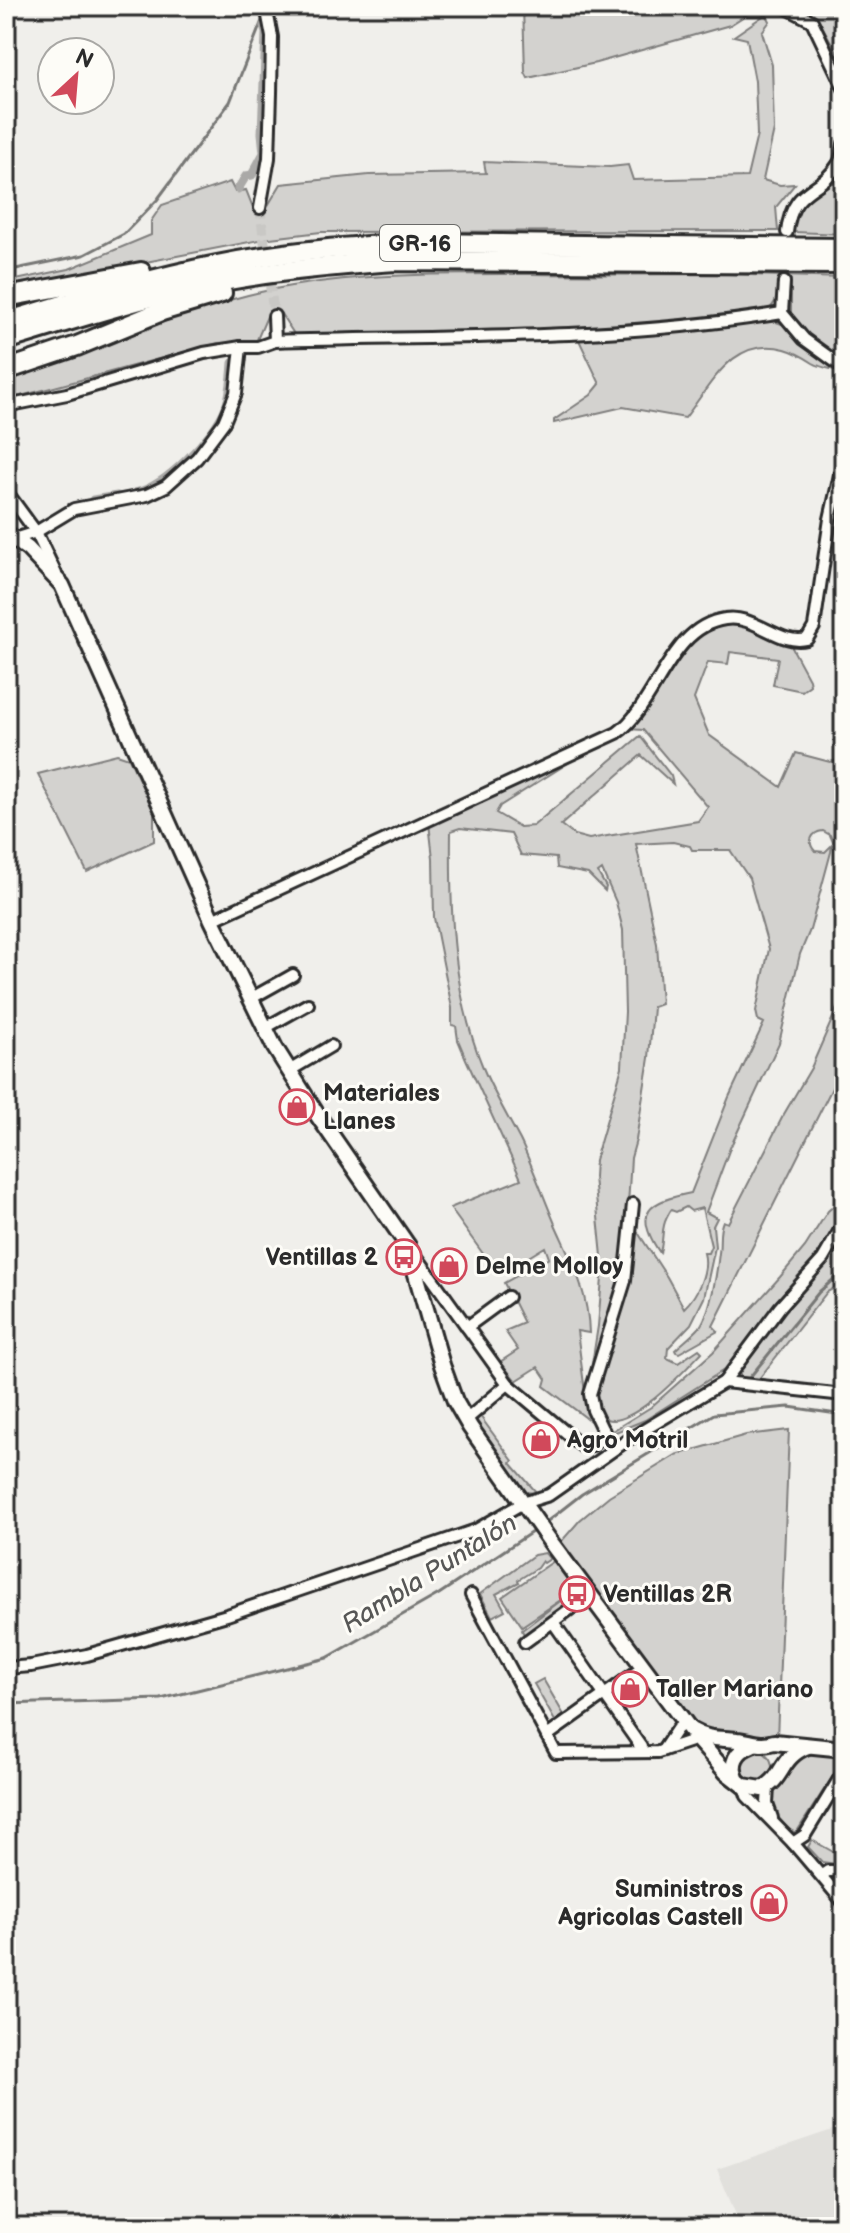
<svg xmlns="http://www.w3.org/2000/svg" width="850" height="2233" viewBox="0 0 850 2233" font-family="'Balsamiq Sans',sans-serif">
  <rect width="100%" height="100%" fill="#f0efeb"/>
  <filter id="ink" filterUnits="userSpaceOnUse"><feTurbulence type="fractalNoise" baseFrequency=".0125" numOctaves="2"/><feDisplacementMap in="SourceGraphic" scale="16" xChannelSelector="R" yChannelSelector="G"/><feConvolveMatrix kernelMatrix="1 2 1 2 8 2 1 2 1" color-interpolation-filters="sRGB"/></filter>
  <g filter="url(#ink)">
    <path fill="#e1e0dc" d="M844 2126V2227H741L717 2169Z"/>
    <g fill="#d3d2cf" stroke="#7f7e7d" stroke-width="2">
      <path d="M523 6H673L680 10 687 6H760L730 25 596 63 528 78 525 72Z"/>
      <path d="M798 6H844V65L817 17Z"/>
      <path d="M766 14 770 21 762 32 772 65 774 130 763 180 780 185 795 184 776 207 778 231 321 232 270 238 6 289V282L69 269 151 235V221L162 205 230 182 235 192 246 190 254 210 267 207 281 184 369 175 486 173 484 162 610 167 628 165 633 180 747 177 757 135 755 81 747 39 734 36Z"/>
      <path d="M844 166V234L793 232C798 192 825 195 844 166Z"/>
      <path d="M721 274 844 278V363L808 339 791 319V280L780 278C778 294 778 303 765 313 700 320 636 328 571 331 479 335 388 332 296 337L281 314H268L256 342 218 343 6 400V379C88 355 165 316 248 295 339 272 438 274 532 274 595 275 658 274 721 274Z"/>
      <path d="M773 321 785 325 808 347 843 372C833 369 821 368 813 363 804 357 796 352 785 349 733 335 711 385 685 418L623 407 554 423V420L591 395 600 384 579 340 673 333Z"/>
      <path d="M735 622 790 644 809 679 810 685 802 691 773 685 778 658 730 652 728 664 708 662 694 699 709 735 781 787 796 753 830 762 844 758V826L833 842 830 835 823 831C811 832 807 843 815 851L825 852 832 845 831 852 810 930 800 954 779 1043 730 1148 706 1212 717 1218 713 1226 715 1247 704 1298 691 1324 668 1348 667 1358 678 1363 699 1349 702 1352C685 1370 625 1437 601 1416L594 1394 635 1228 667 1277 684 1308C697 1296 709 1271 704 1253H708L711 1246 702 1208 691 1211 686 1207 676 1212 671 1210C659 1229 665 1234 660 1253 632 1212 649 1201 691 1193L729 1097 764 1023 758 1020 756 1011 769 949 749 878 730 850H692L690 846 673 842 636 844 657 944 661 1004 653 1007 649 1058 636 1140 631 1158 624 1268 590 1377 598 1326 603 1266 594 1177 595 1160 622 1067 625 1012 623 930 616 902 602 870 598 873 606 887 605 891 588 874 557 868 556 858 521 855 511 834 460 828 451 831C450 912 452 993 484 1070 494 1094 508 1117 520 1140 533 1167 543 1196 555 1224 572 1262 588 1290 589 1333L577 1331 586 1400 593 1423 544 1386 546 1379 538 1367 516 1381 500 1362 518 1350 505 1331 524 1323 504 1283 549 1258 545 1247 504 1272 494 1269 450 1208 521 1179 466 1059 458 1040 456 1026 452 1025V1008L434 918 433 858 429 823 592 748 500 806 496 813 520 827 533 826 640 736 671 776 673 784 641 755 561 825 574 835 589 839 698 821 708 807 643 730 628 729 641 719 656 687 696 636 713 628Z"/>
      <path d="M117 754 129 758 154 812V841L87 872 38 774Z"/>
      <path d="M844 992V1064L713 1326 718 1331 679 1353 676 1352 675 1350C682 1343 692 1336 699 1328 711 1312 717 1272 719 1253 721 1241 718 1232 723 1221L728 1223 784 1114 811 1068Z"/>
      <path d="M844 1197V1218L833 1230 824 1249 727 1368 645 1420 611 1434 609 1433 651 1407 713 1352 780 1277 805 1247 828 1211Z"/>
      <path d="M844 1229V1283L827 1292 758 1380 742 1378 739 1373 745 1361Z"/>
      <path d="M480 1416 513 1461 511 1463 537 1493 523 1492 473 1421Z"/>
      <path d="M789 1430 777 1739 709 1735 694 1724 560 1543 580 1520 609 1496 676 1455 746 1435Z"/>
      <path d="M545 1553 550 1559 544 1563 542 1561 537 1568 518 1580 519 1582 496 1594 505 1610 492 1617 480 1594 534 1555Z"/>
      <path d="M554 1561 579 1597 524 1635 522 1630 571 1593 522 1626 502 1597Z"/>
      <path d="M543 1679 564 1715 555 1721 534 1684Z"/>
      <path d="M808 1750 844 1754V1763L840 1765 796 1833 788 1829 777 1816 772 1799 774 1792 784 1780 787 1765Z"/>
      <circle cx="756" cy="1767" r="16"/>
      <path d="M812 1840 844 1858V1865L822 1862 808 1847Z"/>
    </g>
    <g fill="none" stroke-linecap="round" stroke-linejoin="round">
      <g stroke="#777775" stroke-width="3">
        <path d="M6 271 84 255 124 234 157 200 230 102 263 18"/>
        <path d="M750 1377 819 1292 844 1270"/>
        <path d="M545 1523 582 1494 714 1414 789 1407 844 1415"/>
        <path d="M6 1704 161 1699 327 1658 439 1594 535 1530"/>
      </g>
      <g stroke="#aaa9a7" stroke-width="9">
        <path d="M238 189 246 176 252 175 264 153 262 133 266 33 264 26"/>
        <path d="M135 493C165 487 215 436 226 407 231 393 232 378 233 363"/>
        <path d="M93 500 117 496"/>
        <path d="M6 520 15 516"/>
      </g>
      <path stroke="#c9c8c5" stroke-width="10" stroke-dasharray="10 5" stroke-linecap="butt" d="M260 208 274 316"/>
      <defs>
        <g id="street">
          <path d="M783 6 812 21 844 88"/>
          <path d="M260 208 269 158 271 93 272 37 266 6"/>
          <path d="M787 232C792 186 820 194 839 163 842 158 843 150 844 144"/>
          <path d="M784 282 782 313 804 339 844 368"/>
          <path d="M274 316 275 341"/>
          <path d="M6 406 67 394 204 353 241 347"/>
          <path d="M6 491 36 532 56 574"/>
          <path d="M14 539 36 532 74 509 147 495 166 486 197 458 224 422 236 393 241 347H258L275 341C444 336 614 341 782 313"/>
          <path d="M212 920 617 733C657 705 669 627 725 619 755 614 779 646 807 639L814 627 830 519 844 457"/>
          <path d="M250 999 293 975"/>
          <path d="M265 1028 308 1004"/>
          <path d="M289 1071 331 1046"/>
          <path d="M414 1253 508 1384 582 1446 592 1445 604 1431"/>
          <path d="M467 1327 508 1297"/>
          <path d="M724 1382 844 1395"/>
          <path d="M466 1420 508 1384"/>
          <path d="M612 1450 593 1410 590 1394 625 1281 633 1204"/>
          <path d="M471 1595 556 1753 658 1752 697 1739"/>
          <path d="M553 1622 641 1747"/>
          <path d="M525 1642 584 1599"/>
          <path d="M6 1668 31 1666 87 1655 227 1615 476 1530 523 1503 549 1495 629 1439 724 1382 780 1307 823 1259 844 1223"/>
          <path d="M547 1736 642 1668"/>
          <path d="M663 1750 677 1729 685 1723"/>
          <path d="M744 1786 747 1796 793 1843 844 1903"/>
          <path d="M768 1787 767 1804 772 1818"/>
          <path d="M793 1843 805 1835 844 1771"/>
          <path d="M822 1875 828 1871H844"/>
        </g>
        <g id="secondary">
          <path d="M6 533 28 549 62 585 212 920 275 1048 316 1113 408 1246 442 1365 455 1401 470 1427 552 1544 697 1739 726 1772 744 1786 762 1789C784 1779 779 1757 808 1746"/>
          <path d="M693 1731C708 1740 720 1738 737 1740 751 1741 759 1747 774 1742L844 1749"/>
          <path d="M736 1778C730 1763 736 1751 752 1745"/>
        </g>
        <g id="highway">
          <path d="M6 297 141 272"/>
          <path d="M6 322C76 301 146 279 217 265 285 251 354 246 423 243L844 248"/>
          <path d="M6 340C65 322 123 303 183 289 253 273 325 266 396 261L844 264"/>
          <path d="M6 370 77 346 162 311 222 293"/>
        </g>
      </defs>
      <use href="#street" stroke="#2b2b2b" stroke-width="16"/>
      <use href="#secondary" stroke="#2b2b2b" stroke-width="20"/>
      <use href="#highway" stroke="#2b2b2b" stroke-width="24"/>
      <use href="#street" stroke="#fdfcf7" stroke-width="10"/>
      <use href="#secondary" stroke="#fdfcf7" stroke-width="14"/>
      <use href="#highway" stroke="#fdfcf7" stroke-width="18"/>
    </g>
  </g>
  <defs>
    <symbol id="shop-ring" viewBox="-11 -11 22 22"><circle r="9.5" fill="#fdfcf7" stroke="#d1495b" stroke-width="1.5"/><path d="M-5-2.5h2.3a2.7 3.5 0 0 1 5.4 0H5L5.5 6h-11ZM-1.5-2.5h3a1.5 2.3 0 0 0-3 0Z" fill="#d1495b"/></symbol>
    <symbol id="bus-ring" viewBox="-11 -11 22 22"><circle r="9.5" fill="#fdfcf7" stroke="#d1495b" stroke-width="1.5"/><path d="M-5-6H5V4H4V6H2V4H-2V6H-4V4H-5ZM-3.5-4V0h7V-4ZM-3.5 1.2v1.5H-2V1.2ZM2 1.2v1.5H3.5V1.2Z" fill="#d1495b"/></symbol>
  </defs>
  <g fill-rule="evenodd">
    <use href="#shop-ring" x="277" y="1087" width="40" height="40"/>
    <use href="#bus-ring" x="384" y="1237" width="40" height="40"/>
    <use href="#shop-ring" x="429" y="1246" width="40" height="40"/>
    <use href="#shop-ring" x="521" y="1420" width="40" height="40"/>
    <use href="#bus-ring" x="557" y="1574" width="40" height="40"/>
    <use href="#shop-ring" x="610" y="1669" width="40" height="40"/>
    <use href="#shop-ring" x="749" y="1883" width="40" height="40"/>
  </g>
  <g text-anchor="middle" stroke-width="6" stroke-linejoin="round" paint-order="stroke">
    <rect fill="#fdfcf7" stroke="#6a6a68" stroke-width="2" x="380" y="225" width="80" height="36" rx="6"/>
    <g font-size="22" font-weight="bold" fill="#2b2b2b">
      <text x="420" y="251">GR-16</text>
    </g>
    <g font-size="24" font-weight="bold" fill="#2b2b2b" stroke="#fdfcf7" text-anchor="start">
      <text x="323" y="1101">Materiales<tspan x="323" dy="28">Llanes</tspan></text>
      <text x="378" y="1265" text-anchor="end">Ventillas 2</text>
      <text x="475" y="1274">Delme Molloy</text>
      <text x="567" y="1448">Agro Motril</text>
      <text x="603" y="1602">Ventillas 2R</text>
      <text x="656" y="1697">Taller Mariano</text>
      <text x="743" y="1897" text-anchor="end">Suministros<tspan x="743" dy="28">Agricolas Castell</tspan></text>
    </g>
    <g font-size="26" font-style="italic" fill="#575756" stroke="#fdfcf7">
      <text transform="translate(429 1573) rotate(-32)" y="9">Rambla Puntalón</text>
    </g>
  </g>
  <rect width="850" height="2233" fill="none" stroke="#fdfcf7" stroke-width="32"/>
  <rect x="16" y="16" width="818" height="2201" fill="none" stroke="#2b2b2b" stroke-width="3" filter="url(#ink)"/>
  <g transform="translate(76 76) rotate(26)"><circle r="38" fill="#fdfcf7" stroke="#a9a8a5" stroke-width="2"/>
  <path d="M0-6L14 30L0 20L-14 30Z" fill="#d1495b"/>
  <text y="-12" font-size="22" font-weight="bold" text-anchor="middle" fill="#2b2b2b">N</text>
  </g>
</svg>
